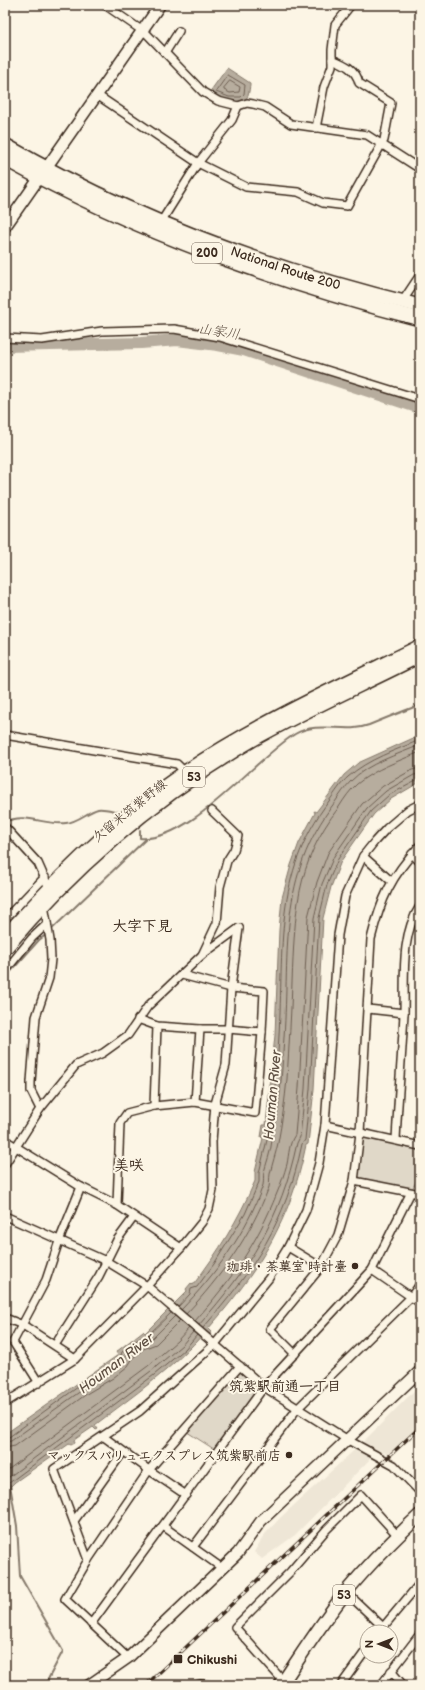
<svg xmlns="http://www.w3.org/2000/svg" width="425" height="1690" viewBox="0 0 425 1690" font-family="'Balsamiq Sans','Klee One',sans-serif">
  <rect width="100%" height="100%" fill="#fcf5e5"/>
  <filter id="ink" filterUnits="userSpaceOnUse"><feTurbulence type="fractalNoise" baseFrequency=".025" numOctaves="2"/><feDisplacementMap in="SourceGraphic" scale="8" xChannelSelector="R" yChannelSelector="G"/><feConvolveMatrix kernelMatrix="1 2 1 2 8 2 1 2 1" color-interpolation-filters="sRGB"/></filter>
  <g filter="url(#ink)">
    <path fill="#eee6d6" d="M420 1385V1424L388 1454 379 1450 295 1535 262 1559 254 1552 265 1534 281 1517 362 1443Z"/>
    <g fill="#e0d8c8" stroke="#8e8173">
      <path d="M360 1133 420 1146V1173L410 1194 354 1181Z"/>
      <path d="M240 1366 264 1387 217 1451 184 1430Z"/>
    </g>
    <g fill="#b7ad9e" stroke="#85796b">
      <path d="M227 68 250 83C250 87 249 92 248 96 241 109 217 98 209 93Z"/>
      <path d="M420 735V782L391 799 374 814 341 861 331 887 323 918 314 1089 308 1144 306 1145C291 1220 258 1272 208 1329L211 1332 210 1334 206 1331C174 1368 134 1395 95 1425L98 1429 96 1430 93 1427 74 1440 75 1443 71 1445 69 1444 15 1482 5 1492V1434L118 1355 116 1352 143 1331 145 1333 187 1291 186 1289 191 1283 193 1285C219 1251 238 1220 255 1181V1172L263 1138 261 1137 263 1125H266L275 1035 279 930 282 898 291 865 299 843 315 813 314 811 316 812 344 775 358 763Z"/>
    </g>
    <g fill="none" stroke-linecap="round" stroke-linejoin="round">
      <g stroke="#6d5e51" stroke-width="1">
        <path d="M228 75 245 85 244 94 241 97H229L216 92Z"/>
        <path d="M230 81 240 87 239 92 230 93 224 90V88Z"/>
        <path d="M178 1307 190 1294 191 1289 197 1287 214 1264 245 1214 259 1182V1173L267 1140V1130L270 1125C274 1095 278 1065 279 1035 284 949 273 874 329 801 335 793 341 783 348 777 368 759 396 750 420 740"/>
        <path d="M181 1310C215 1275 247 1232 263 1185 264 1181 263 1176 264 1172 267 1161 271 1151 272 1140 272 1138 271 1136 271 1134 271 1131 275 1128 275 1125 281 1096 282 1066 284 1037 290 949 277 878 335 802 340 795 345 787 351 781 368 763 397 755 420 745"/>
        <path d="M186 1314C221 1277 251 1235 269 1187 270 1183 269 1179 270 1174 272 1164 276 1153 278 1143 282 1122 285 1100 287 1079 289 1047 291 1014 292 982 295 914 295 864 339 807 344 799 350 790 357 784 375 769 399 761 420 752"/>
        <path d="M195 1321C231 1280 257 1244 277 1193 281 1184 284 1174 287 1164 289 1154 289 1143 295 1135L299 1088 308 917 317 882 328 853 362 804 383 786 412 770 420 768"/>
        <path d="M199 1325C250 1267 281 1219 297 1143L300 1137 305 1089 314 918 322 884 334 856 367 808 386 791 414 775 420 774"/>
        <path d="M203 1328C254 1270 286 1222 302 1144L305 1140 310 1089 319 918 327 885 338 859 371 811 389 795 420 779"/>
        <path d="M5 1437H9L82 1384 106 1369 120 1358 122 1352 137 1340 148 1335 171 1313"/>
        <path d="M5 1442 11 1441 85 1388 109 1373 124 1362 127 1354 140 1344 152 1339 175 1316"/>
        <path d="M5 1448 15 1446 88 1393 113 1378 128 1366 133 1358 143 1349 156 1344 180 1320"/>
        <path d="M5 1472 148 1366 177 1341 189 1328"/>
        <path d="M5 1480 151 1371 182 1345 193 1332"/>
        <path d="M5 1486 154 1375 185 1349 197 1335"/>
      </g>
      <g stroke="#85796b" stroke-width="2">
        <path d="M5 822C26 812 45 826 66 823 78 822 87 812 98 809 104 808 113 811 119 812"/>
        <path d="M140 830V838C190 843 253 760 295 734 319 720 345 734 369 725 386 718 403 711 420 705"/>
        <path d="M50 931 146 839"/>
        <path d="M5 978 39 940 47 934"/>
        <path d="M10 1485 17 1526 20 1576 63 1651 45 1685"/>
      </g>
      <path stroke="#b7ad9e" stroke-width="12" d="M5 346 141 343 177 340 218 345 244 350 420 408"/>
      <defs>
        <g id="street">
          <path d="M105 5 147 34 203 92 218 101 238 106 247 103 253 104 265 107 291 124 367 135 420 169"/>
          <path d="M165 53 179 31"/>
          <path d="M97 95 198 163 246 187 298 192 323 203 347 206 384 140 391 103 359 83C356 69 344 64 332 59"/>
          <path d="M316 128 324 87 332 66V50L335 25 351 5"/>
          <path d="M161 222 198 163 232 120 238 106"/>
          <path d="M402 302 420 275"/>
          <path d="M5 338 42 340 102 331 174 329 220 337 420 399"/>
          <path d="M5 735 177 764 185 772"/>
          <path d="M5 827 38 863 49 888"/>
          <path d="M412 854 420 862"/>
          <path d="M363 856 391 881"/>
          <path d="M5 919 45 877"/>
          <path d="M202 955 217 923 220 887 227 861 234 850 238 836 212 811"/>
          <path d="M5 971 32 938 47 924"/>
          <path d="M368 1009 404 1013"/>
          <path d="M138 1019 157 1026 200 1029H228L262 1032"/>
          <path d="M195 1102 200 1029"/>
          <path d="M154 1106 157 1026"/>
          <path d="M40 1109 31 1091V1082L36 1017 49 978 51 959 50 940 44 905"/>
          <path d="M325 1125 420 1146"/>
          <path d="M5 1140 81 1187 117 1205 181 1248"/>
          <path d="M396 1140C398 1098 402 1055 404 1013 405 978 400 936 420 906"/>
          <path d="M5 1164 40 1109 76 1065 103 1053 128 1035 148 1006 202 955 239 928"/>
          <path d="M354 1181 420 1194"/>
          <path d="M117 1205 120 1123 127 1113 154 1106 195 1102 255 1113 262 1032 264 991 231 988 182 975"/>
          <path d="M5 1216 106 1261 147 1286 264 1387 348 1440 394 1465 420 1492"/>
          <path d="M288 1247 321 1267"/>
          <path d="M372 1270 420 1303"/>
          <path d="M5 1318 23 1325 75 1359"/>
          <path d="M55 1345 99 1276 117 1240 134 1217"/>
          <path d="M295 1354 270 1329 321 1267 338 1235 354 1181 360 1133 371 939C381 898 391 877 420 845"/>
          <path d="M39 1383 13 1342 46 1280 59 1241 81 1187"/>
          <path d="M5 1403 75 1359 147 1286 181 1248 202 1222 209 1209 213 1190 212 1141 215 1104 226 1065 231 988 239 928"/>
          <path d="M104 1437 149 1470 186 1495"/>
          <path d="M74 1521 123 1452"/>
          <path d="M163 1526 222 1568"/>
          <path d="M193 1547 297 1409 411 1297 420 1284"/>
          <path d="M88 1560 54 1469 140 1411 215 1344 269 1278 288 1247 306 1210 319 1163 325 1125 338 935 345 896 363 856 375 841 387 828 408 810 420 804"/>
          <path d="M346 1592 383 1627"/>
          <path d="M91 1624 264 1387 372 1270 410 1194"/>
          <path d="M379 1632 420 1583"/>
          <path d="M128 1658 65 1599 88 1560 149 1470 240 1366"/>
          <path d="M391 1671 403 1685"/>
          <path d="M285 1683 235 1627 290 1572 326 1530 361 1495 398 1536"/>
          <path d="M196 1685 200 1684 210 1685"/>
          <path d="M341 1685 367 1649"/>
          <path d="M381 1685 420 1634"/>
        </g>
        <g id="secondary">
          <path d="M5 227 160 5"/>
          <path d="M89 1685 128 1658 238 1553 261 1521 420 1371"/>
        </g>
        <g id="primary">
          <path d="M5 936C59 876 118 817 186 771 259 722 341 685 420 646"/>
          <path d="M5 949C77 864 163 791 260 736 312 707 367 683 420 656"/>
          <path d="M281 1685C302 1654 322 1622 346 1592 369 1564 394 1539 420 1515"/>
        </g>
        <g id="highway">
          <path id="s1" d="M5 145C134 220 275 271 420 306"/>
          <path d="M5 159C136 232 275 282 420 319"/>
        </g>
      </defs>
      <use href="#street" stroke="#3b2a1e" stroke-width="10"/>
      <use href="#secondary" stroke="#3b2a1e" stroke-width="13"/>
      <use href="#primary" stroke="#3b2a1e" stroke-width="15"/>
      <use href="#highway" stroke="#3b2a1e" stroke-width="16"/>
      <use href="#street" stroke="#fcf5e5" stroke-width="7"/>
      <use href="#secondary" stroke="#fcf5e5" stroke-width="10"/>
      <use href="#primary" stroke="#fcf5e5" stroke-width="12"/>
      <use href="#highway" stroke="#fcf5e5" stroke-width="13"/>
      <defs>
        <path id="rail" d="M146 1685 420 1427"/>
      </defs>
      <use href="#rail" stroke="#3b2a1e" stroke-width="3.5"/>
      <use href="#rail" stroke="#fcf5e5" stroke-width="2" stroke-dasharray="6" stroke-linecap="butt"/>
    </g>
  </g>
  <g fill="#3b2a1e" stroke="#fcf5e5" stroke-width="1.5">
    <circle cx="355" cy="1266" r="4"/>
    <circle cx="289" cy="1455" r="4"/>
    <rect x="173" y="1654" width="10" height="10" rx="2"/>
  </g>
  <g text-anchor="middle" stroke-width="4" stroke-linejoin="round" paint-order="stroke">
    <g fill="#fcf5e5" stroke="#75675a" stroke-width="1">
      <rect x="192" y="243" width="30" height="20" rx="3"/>
      <rect x="183" y="767" width="22" height="20" rx="3"/>
      <rect x="333" y="1585" width="22" height="20" rx="3"/>
    </g>
    <g font-size="12" font-weight="bold" fill="#3b2a1e">
      <text x="207" y="257">200</text>
      <text x="194" y="781">53</text>
      <text x="344" y="1599">53</text>
    </g>
    <g font-size="13" fill="#3b2a1e" stroke="#fcf5e5">
      <text dy="5" stroke="none"><textPath href="#s1" startOffset="307">National Route 200</textPath></text>
      <text transform="translate(129 810) rotate(-39)" y="5">久留米筑紫野線</text>
    </g>
    <g font-size="13" font-weight="bold" fill="#3b2a1e" stroke="#fcf5e5" text-anchor="end">
      <text x="347" y="1271">珈琲・茶菓室 時計臺</text>
      <text x="281" y="1460">マックスバリュエクスプレス筑紫駅前店</text>
      <text x="187" y="1664" text-anchor="start">Chikushi</text>
    </g>
    <g font-size="14" font-style="italic" fill="#605144" stroke="#fcf5e5">
      <text transform="translate(219 331) rotate(9)" y="5">山家川</text>
      <text transform="translate(272 1095) rotate(-85)" y="5">Houman River</text>
      <text transform="translate(116 1363) rotate(-37)" y="5">Houman River</text>
    </g>
    <g font-size="14" font-weight="bold" fill="#3b2a1e" stroke="#fcf5e5">
      <text x="285" y="1391">筑紫駅前通一丁目</text>
    </g>
    <g font-size="15" font-weight="bold" fill="#3b2a1e" stroke="#fcf5e5">
      <text x="142" y="931">大字下見</text>
      <text x="129" y="1170">美咲</text>
    </g>
  </g>
  <rect width="425" height="1690" fill="none" stroke="#fcf5e5" stroke-width="20"/>
  <rect x="10" y="10" width="405" height="1670" fill="none" stroke="#3b2a1e" stroke-width="1.5" filter="url(#ink)"/>
  <g transform="translate(379 1644) rotate(270)"><circle r="19" fill="#fcf5e5" stroke="#afa495"/>
  <path d="M0-3L7 15L0 10L-7 15Z" fill="#3b2a1e"/>
  <text y="-6" font-size="11" font-weight="bold" text-anchor="middle" fill="#3b2a1e">N</text>
  </g>
</svg>
